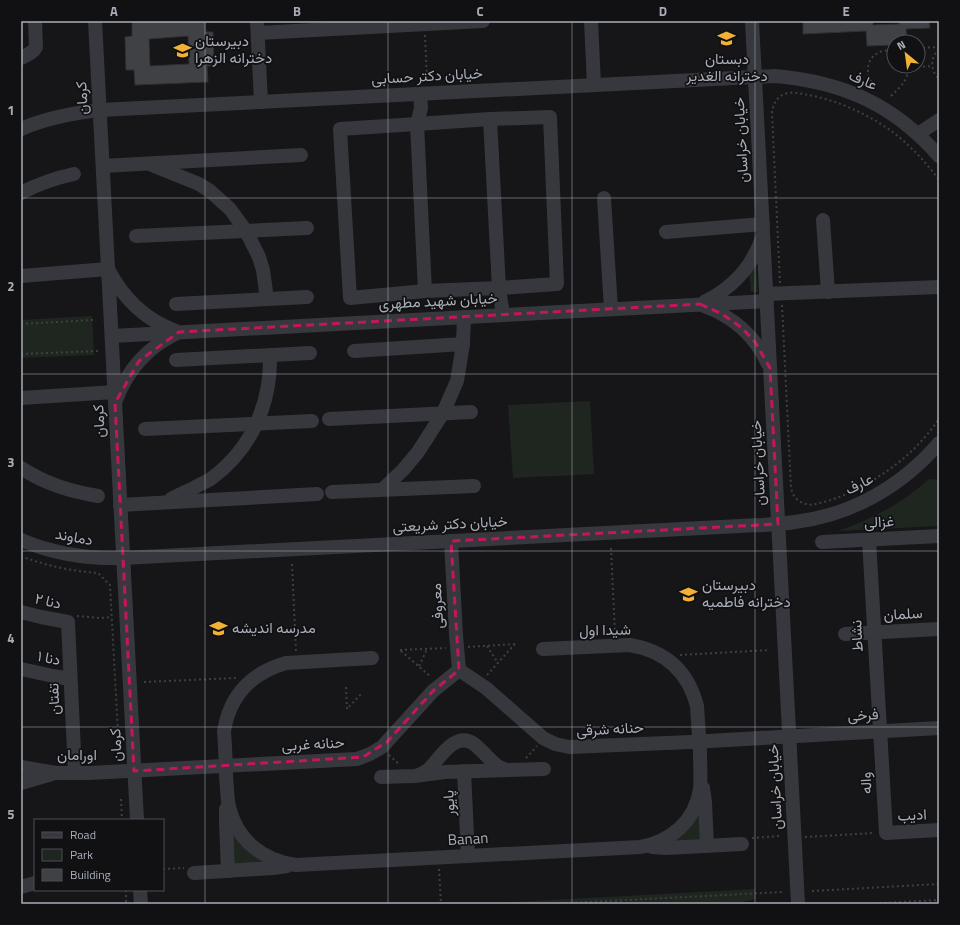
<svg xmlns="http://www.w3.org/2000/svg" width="960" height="925" viewBox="0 0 960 925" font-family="'Titillium Web',Vazirmatn,sans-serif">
  <rect width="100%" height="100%" fill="#161618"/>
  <g fill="#1e261f">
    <path d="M756 261 758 292H751L749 273Z"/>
    <path d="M92 316 94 355 21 358V320Z"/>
    <path d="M590 401 594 474 513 478 508 405Z"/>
    <path d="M929 479 939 480V526L838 531C872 519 903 503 929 479Z"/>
    <path d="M699 811 704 843 670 842Z"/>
    <path d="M230 826 265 862 231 868Z"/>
    <path d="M755 889 756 899 733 904H475Z"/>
  </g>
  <g fill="#404145" stroke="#303034" fill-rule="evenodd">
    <path d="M132 21H205L206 32H213L214 66H207L208 82 135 85 134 70H126L125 37 132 36ZM188 36 189 64 150 66 149 39Z"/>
    <path d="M803 21H873V25L899 24V21H929L930 28 906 29 907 42H894V45L867 46 866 31 803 34Z"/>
  </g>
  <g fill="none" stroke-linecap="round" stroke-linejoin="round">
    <g stroke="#3d3f44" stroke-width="2" stroke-dasharray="2 3" stroke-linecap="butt">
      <path d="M425 35 427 79"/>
      <path d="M918 48 939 47"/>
      <path d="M939 49C930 58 930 70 939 79"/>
      <path d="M908 68 932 66"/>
      <path d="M873 86C871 81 868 76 868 71 867 56 881 48 894 51"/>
      <path d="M891 96C900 87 909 80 908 66"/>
      <path d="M780 283 772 113C773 103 778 95 788 93 793 92 798 93 803 94 834 99 864 112 890 130 909 144 925 161 939 180"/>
      <path d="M782 305 791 487C792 495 797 502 806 504 812 506 818 503 824 502 853 494 881 477 904 458 918 446 929 433 939 419"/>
      <path d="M21 324 92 320 96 321"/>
      <path d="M21 354 98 351"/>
      <path d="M611 548 615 634"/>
      <path d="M21 556C46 566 72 571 98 573L110 585 118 733"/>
      <path d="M292 564 296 651"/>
      <path d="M77 616 100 618 112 617"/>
      <path d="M487 646 498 663"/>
      <path d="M468 647 515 644"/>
      <path d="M400 650 446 648"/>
      <path d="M401 651 431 677"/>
      <path d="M680 655 770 650"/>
      <path d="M419 666 427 649"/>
      <path d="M487 675 515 644"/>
      <path d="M144 682 236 678"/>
      <path d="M346 687 347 709 361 694"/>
      <path d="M389 755 399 764"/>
      <path d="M526 758 537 746"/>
      <path d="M121 799 122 820"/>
      <path d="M805 837 874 833"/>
      <path d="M752 838 780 836"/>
      <path d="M163 869 184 868"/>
      <path d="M439 869 441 904"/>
      <path d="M126 890V904"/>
      <path d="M812 891 939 884"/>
      <path d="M550 904 783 892"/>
      <path d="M864 904 939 900"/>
    </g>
    <g stroke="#37383d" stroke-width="14">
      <path d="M95 21 137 820"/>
      <path d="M257 21 261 102"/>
      <path d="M591 21 594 85"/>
      <path d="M752 21 798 904"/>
      <path d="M258 33 483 21"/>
      <path d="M21 58C27 55 33 53 36 47L35 21"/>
      <path d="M420 94 421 108 417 124 490 119 550 117 557 284 499 288 490 119"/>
      <path d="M21 129C46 118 73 113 100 110L775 76C843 82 893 104 939 156"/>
      <path d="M918 134 939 120"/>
      <path d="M152 165 199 184 210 191 230 209 246 231 259 257 263 270 267 299"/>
      <path d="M103 166 301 155"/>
      <path d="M21 193C38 184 55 178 74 174"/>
      <path d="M604 198 611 309"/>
      <path d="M823 220 828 292"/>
      <path d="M666 232 763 224"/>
      <path d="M136 236 307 228"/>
      <path d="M21 276 108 269C123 298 145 320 176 331"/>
      <path d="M425 291 417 124 340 129 350 298 425 291 499 288 503 315"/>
      <path d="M766 294 939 287"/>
      <path d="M704 302C731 289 752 267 762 238"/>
      <path d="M176 304 307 297"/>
      <path d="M704 306C732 316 755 336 768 364"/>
      <path d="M112 336 767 301"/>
      <path d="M354 351 463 344"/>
      <path d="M176 360 310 353"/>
      <path d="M21 398 115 392"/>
      <path d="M116 400C127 371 147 348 175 334"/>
      <path d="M329 419 471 412"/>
      <path d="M145 429 312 421"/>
      <path d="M21 468C46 484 69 491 98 496"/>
      <path d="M383 489 403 470 418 452 443 413 457 381 463 344 464 317"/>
      <path d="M332 492 474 486"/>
      <path d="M171 499C180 494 190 490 199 485 203 483 208 481 212 478 252 448 271 404 270 355"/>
      <path d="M120 505 317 494"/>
      <path d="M21 540C54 554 88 559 123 558L740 526C758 525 777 525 795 522 852 515 902 486 939 443"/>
      <path d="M869 540 886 833 939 830"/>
      <path d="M451 541 456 635 459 670"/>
      <path d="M822 542 939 536"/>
      <path d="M21 612 41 617 68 622 75 773"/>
      <path d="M845 634 939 629"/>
      <path d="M372 658 286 663C251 673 230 695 224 731 225 746 226 761 226 776 227 786 227 797 229 807 237 840 262 860 296 865L640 847C670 842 695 822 700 789 701 777 700 764 700 752 699 737 698 721 697 706 688 671 665 651 630 645L543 649"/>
      <path d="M21 669 53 676 70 679"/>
      <path d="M459 670 486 688 543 738 555 744 569 747 691 742 939 728"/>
      <path d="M21 767 56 773H89L357 759 370 754 382 747 433 691 459 670"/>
      <path d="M464 771 468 856"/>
      <path d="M419 775 428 770 431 767C441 756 456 731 474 744 482 750 488 758 495 764L499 767 507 770"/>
      <path d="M381 777 414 776 445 772 544 769"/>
      <path d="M21 783 52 774"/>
      <path d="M703 788 705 802 707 846"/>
      <path d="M226 809V823L228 871"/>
      <path d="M652 847 666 848 742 844"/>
      <path d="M194 873 273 868 287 866"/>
      <path d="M21 887 35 883"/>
      <path d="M140 890 141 904"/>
    </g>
  </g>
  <path fill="none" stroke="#c2185b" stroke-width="3" stroke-dasharray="8 5" stroke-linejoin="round" d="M700 304 722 314 742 328 755 342 770 368 778 524 451 541 459 670 433 691 387 742 363 757 134 771 115 403 139 361 179 332Z"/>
  <path fill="none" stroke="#a8adb8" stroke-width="1" stroke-opacity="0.55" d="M205 21V904M388 21V904M572 21V904M755 21V904M21 198H939M21 374H939M21 551H939M21 727H939"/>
  <defs>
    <symbol id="school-bare" viewBox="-9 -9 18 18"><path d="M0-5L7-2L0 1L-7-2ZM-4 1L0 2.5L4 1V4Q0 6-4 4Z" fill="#f2b134" stroke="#111113" stroke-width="2.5" paint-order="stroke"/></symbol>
  </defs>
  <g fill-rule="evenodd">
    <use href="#school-bare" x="714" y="26" width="25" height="25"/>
    <use href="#school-bare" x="170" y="38" width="25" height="25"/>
    <use href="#school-bare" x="676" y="582" width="25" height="25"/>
    <use href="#school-bare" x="206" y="616" width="25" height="25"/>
  </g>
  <g text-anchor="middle" stroke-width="3.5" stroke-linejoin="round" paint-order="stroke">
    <g font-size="15" fill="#a8adb8" stroke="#111113" text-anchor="start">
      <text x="195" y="46">دبیرستان<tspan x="195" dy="17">دخترانه الزهرا</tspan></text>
      <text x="727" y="64" text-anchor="middle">دبستان<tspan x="727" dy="17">دخترانه الغدیر</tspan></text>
      <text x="702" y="590">دبیرستان<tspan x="702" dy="17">دخترانه فاطمیه</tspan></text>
      <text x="232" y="633">مدرسه اندیشه</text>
    </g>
    <g font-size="15" fill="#a8adb8" stroke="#111113">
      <text transform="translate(427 76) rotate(-3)" y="5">خیابان دکتر حسابی</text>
      <text transform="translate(863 80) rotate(23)" y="5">عارف</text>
      <text transform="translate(82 98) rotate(-93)" y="5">کرمان</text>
      <text transform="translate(741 140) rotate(-93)" y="5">خیابان خراسان</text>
      <text transform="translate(438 301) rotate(-3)" y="5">خیابان شهید مطهری</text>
      <text transform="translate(99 421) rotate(-93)" y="5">کرمان</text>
      <text transform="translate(758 463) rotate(-93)" y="5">خیابان خراسان</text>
      <text transform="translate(859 484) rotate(-27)" y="5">عارف</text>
      <text transform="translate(879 522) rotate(-3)" y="5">غزالی</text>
      <text transform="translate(450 524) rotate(-3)" y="5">خیابان دکتر شریعتی</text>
      <text transform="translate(74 537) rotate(10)" y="5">دماوند</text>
      <text transform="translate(48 601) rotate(13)" y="5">دنا ۲</text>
      <text transform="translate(437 606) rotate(-93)" y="5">معروفی</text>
      <text transform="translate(903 614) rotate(-3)" y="5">سلمان</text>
      <text transform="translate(605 630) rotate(-1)" y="5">شیدا اول</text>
      <text transform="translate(857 636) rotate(-93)" y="5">نشاط</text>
      <text transform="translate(49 658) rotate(11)" y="5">دنا ۱</text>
      <text transform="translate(54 699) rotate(-93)" y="5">تفتان</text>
      <text transform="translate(863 715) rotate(-3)" y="5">فرخی</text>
      <text transform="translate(610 729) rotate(-3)" y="5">حنانه شرقی</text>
      <text transform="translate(313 744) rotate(-3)" y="5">حنانه غربی</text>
      <text transform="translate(116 745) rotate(-93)" y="5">کرمان</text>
      <text x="77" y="760">اورامان</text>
      <text transform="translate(866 783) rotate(-93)" y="5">واله</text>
      <text transform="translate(775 787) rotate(-93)" y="5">خیابان خراسان</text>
      <text transform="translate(449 803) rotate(-93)" y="5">پایور</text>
      <text transform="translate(912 815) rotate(-3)" y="5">ادیب</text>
      <text transform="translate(468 839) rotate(-3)" y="5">Banan</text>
    </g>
  </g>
  <rect width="960" height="925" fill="none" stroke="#111113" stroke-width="44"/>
  <rect x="34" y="819" width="130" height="72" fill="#111113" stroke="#4d4f55"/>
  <rect x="42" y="832" width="20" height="6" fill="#37383d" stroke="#4d4f55"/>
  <text x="70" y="839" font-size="12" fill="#a8adb8">Road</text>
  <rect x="42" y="849" width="20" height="12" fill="#1e261f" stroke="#4d4f55"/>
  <text x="70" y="859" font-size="12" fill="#a8adb8">Park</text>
  <rect x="42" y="869" width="20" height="12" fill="#404145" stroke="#4d4f55"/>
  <text x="70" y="879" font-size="12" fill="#a8adb8">Building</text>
  <g transform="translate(906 54) rotate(331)"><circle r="19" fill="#111113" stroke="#4d4f55"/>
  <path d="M0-3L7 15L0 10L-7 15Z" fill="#f2b134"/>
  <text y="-6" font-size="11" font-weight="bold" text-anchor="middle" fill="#a8adb8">N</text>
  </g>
  <rect x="22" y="22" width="916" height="881" fill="none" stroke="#a8adb8" stroke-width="1.5"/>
  <g font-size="13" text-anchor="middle" font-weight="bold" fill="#a8adb8">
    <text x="114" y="16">A</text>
    <text x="297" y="16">B</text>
    <text x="480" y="16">C</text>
    <text x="663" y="16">D</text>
    <text x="846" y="16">E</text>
    <text x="11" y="115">1</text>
    <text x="11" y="291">2</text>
    <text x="11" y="467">3</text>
    <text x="11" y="643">4</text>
    <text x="11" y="819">5</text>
  </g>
</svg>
